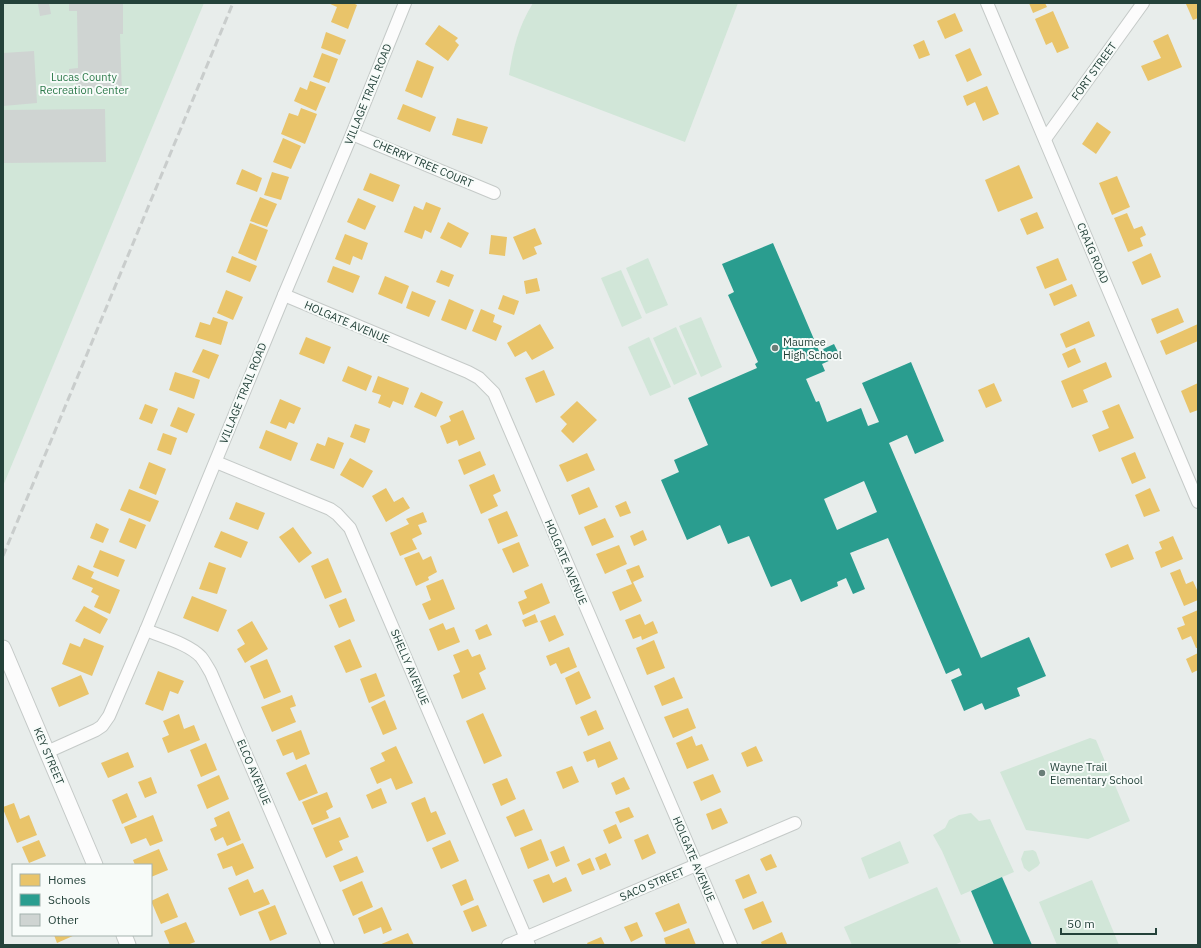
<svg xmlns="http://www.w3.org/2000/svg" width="1201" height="948" viewBox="0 0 1201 948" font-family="'IBM Plex Sans',sans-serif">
  <rect width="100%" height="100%" fill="#e8edeb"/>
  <g fill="#d1e6d8">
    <path d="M3 3H204L3 486Z"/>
    <path d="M533 3H738L685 142 509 75C513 49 518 27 533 3Z"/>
    <path d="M648 258 668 305 646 314 626 268Z"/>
    <path d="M621 270 642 318 622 327 601 278Z"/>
    <path d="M701 317 722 367 701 377 679 326Z"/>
    <path d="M676 327 697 374 674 385 653 338Z"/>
    <path d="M649 337 671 387 650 396 628 347Z"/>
    <path d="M1090 738 1096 740 1130 821 1088 839 1026 830 1000 772Z"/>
    <path d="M971 813 979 821 990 819 1014 872 961 895 942 851 933 835 945 828 949 820 959 815Z"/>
    <path d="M900 841 909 863 869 879 861 858Z"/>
    <path d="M1033 850 1036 852 1040 863 1038 866 1029 872 1024 868 1021 859 1024 851Z"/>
    <path d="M1092 880 1119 945H1057L1039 902Z"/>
    <path d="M937 887 961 942 954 945H852L844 927Z"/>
  </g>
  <g fill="#e9c46a">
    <path d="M328 3H353L357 5 348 29 331 22 337 7Z"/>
    <path d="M1029 3H1045L1047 7 1033 13Z"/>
    <path d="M1188 3H1198V18L1193 20 1186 4Z"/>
    <path d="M1053 11 1069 48 1057 53 1052 42 1046 45 1035 19Z"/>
    <path d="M955 13 963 31 945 39 937 21Z"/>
    <path d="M439 25 458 38 455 41 459 45 448 61 425 44Z"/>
    <path d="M326 32 346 40 340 55 321 48Z"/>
    <path d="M1168 34 1182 67 1148 81 1141 66 1161 58 1153 41Z"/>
    <path d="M924 40 930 55 919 59 913 45Z"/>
    <path d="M970 48 982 75 967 82 955 55Z"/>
    <path d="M322 53 338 59 329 83 313 77Z"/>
    <path d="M417 60 434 67 422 98 405 91Z"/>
    <path d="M310 81 326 87 316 111 294 101 300 87 307 90Z"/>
    <path d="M987 86 999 114 983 121 975 102 967 106 963 96Z"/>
    <path d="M403 104 436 117 430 132 397 119Z"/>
    <path d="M301 108 317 114 305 144 281 134 289 113 298 116Z"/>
    <path d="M457 118 488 127 482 144 452 135Z"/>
    <path d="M1097 122 1111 132 1096 154 1082 144Z"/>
    <path d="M283 138 301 146 291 169 273 162Z"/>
    <path d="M1019 165 1033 198 998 212 985 180Z"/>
    <path d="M242 169 262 178 257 192 236 184Z"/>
    <path d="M272 172 289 177 281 200 264 195Z"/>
    <path d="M370 173 400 185 393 202 363 190Z"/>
    <path d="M1117 176 1130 207 1112 215 1099 183Z"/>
    <path d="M260 197 277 204 267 227 250 221Z"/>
    <path d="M358 198 376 206 365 230 347 222Z"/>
    <path d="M426 202 441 208 431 233 425 230 422 239 404 232 414 206 423 210Z"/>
    <path d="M1037 212 1044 228 1027 235 1020 219Z"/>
    <path d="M1127 213 1134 229 1142 226 1146 235 1140 238 1143 246 1128 252 1114 218Z"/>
    <path d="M448 222 469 233 461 248 440 238Z"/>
    <path d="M250 223 268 230 256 261 238 253Z"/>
    <path d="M535 228 542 244 534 247 537 254 523 260 513 237Z"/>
    <path d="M345 234 368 243 362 260 353 256 350 265 335 259Z"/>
    <path d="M491 235 507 237 505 256 489 254Z"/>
    <path d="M1151 253 1161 277 1142 285 1132 262Z"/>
    <path d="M232 256 257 266 250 282 226 272Z"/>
    <path d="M1058 258 1067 280 1045 289 1036 267Z"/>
    <path d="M333 266 360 276 353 293 327 282Z"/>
    <path d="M441 270 454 275 449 287 436 282Z"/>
    <path d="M385 276 409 286 402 304 378 294Z"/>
    <path d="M537 278 540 291 526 294 524 281Z"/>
    <path d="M1072 284 1077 296 1054 306 1049 294Z"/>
    <path d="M226 290 243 297 233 320 217 313Z"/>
    <path d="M412 291 436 301 429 317 406 308Z"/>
    <path d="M503 295 519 301 514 315 498 309Z"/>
    <path d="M449 299 474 310 466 330 441 320Z"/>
    <path d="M1178 308 1184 322 1157 334 1151 319Z"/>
    <path d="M481 309 495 315 493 322 502 326 496 341 472 331Z"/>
    <path d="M213 317 228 322 221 345 195 337 200 322 210 325Z"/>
    <path d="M1089 321 1095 336 1066 348 1060 334Z"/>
    <path d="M540 324 554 348 532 360 526 351 515 357 507 343Z"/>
    <path d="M1198 324V341L1166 355 1160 341Z"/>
    <path d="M306 337 331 347 324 364 299 354Z"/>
    <path d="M1075 348 1081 362 1068 368 1062 354Z"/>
    <path d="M203 349 219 355 209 379 192 372Z"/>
    <path d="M1106 362 1112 377 1083 390 1088 402 1072 408 1061 381Z"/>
    <path d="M348 366 372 376 366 391 342 381Z"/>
    <path d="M544 370 555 395 536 403 525 378Z"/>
    <path d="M175 372 200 380 194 399 169 390Z"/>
    <path d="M378 376 409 388 403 405 393 401 390 408 378 403 381 395 372 392Z"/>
    <path d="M994 383 1002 401 986 408 978 390Z"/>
    <path d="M1198 383V410L1190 413 1181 391Z"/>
    <path d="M421 392 443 402 436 417 414 407Z"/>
    <path d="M280 399 301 408 294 424 289 422 286 429 270 423Z"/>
    <path d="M577 401 597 420 573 443 561 431 567 424 560 417Z"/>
    <path d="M145 404 158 409 152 424 139 419Z"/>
    <path d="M1119 404 1134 438 1099 452 1092 435 1109 428 1102 411Z"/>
    <path d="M178 407 195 414 187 433 170 426Z"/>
    <path d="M463 410 475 439 459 446 457 440 447 444 440 426 451 421 449 416Z"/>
    <path d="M355 424 370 429 365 443 350 437Z"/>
    <path d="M266 430 298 443 291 461 259 448Z"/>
    <path d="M163 433 177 438 171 455 157 450Z"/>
    <path d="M328 437 344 443 334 469 310 460 317 443 325 446Z"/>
    <path d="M480 451 486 465 464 475 458 460Z"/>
    <path d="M1135 452 1146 478 1132 484 1121 458Z"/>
    <path d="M587 453 595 470 567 482 559 465Z"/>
    <path d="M350 458 373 471 363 488 340 475Z"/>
    <path d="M149 462 166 469 156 495 139 488Z"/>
    <path d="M494 474 501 491 493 495 498 506 481 514 469 485Z"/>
    <path d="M589 487 598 507 579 515 571 495Z"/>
    <path d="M386 488 394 502 403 497 410 508 386 522 372 496Z"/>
    <path d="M1150 488 1160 511 1144 517 1135 495Z"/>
    <path d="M129 489 159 501 150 522 120 510Z"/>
    <path d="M626 501 631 513 620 517 615 506Z"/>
    <path d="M236 502 265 513 258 530 229 519Z"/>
    <path d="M507 511 518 536 498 544 488 519Z"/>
    <path d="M423 512 427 522 418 525 422 534 412 539 417 549 400 556 390 533 409 524 406 519Z"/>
    <path d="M129 518 146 525 136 549 119 542Z"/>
    <path d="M605 518 614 537 592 546 584 527Z"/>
    <path d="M96 523 109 529 103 543 90 538Z"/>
    <path d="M293 527 312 553 299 563 279 537Z"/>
    <path d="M643 530 647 540 634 546 630 536Z"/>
    <path d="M221 531 248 542 241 558 214 547Z"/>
    <path d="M1173 536 1183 559 1161 568 1155 552 1162 549 1159 542Z"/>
    <path d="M519 542 529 566 513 573 502 549Z"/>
    <path d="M1128 544 1134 559 1111 568 1105 554Z"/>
    <path d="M619 545 627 564 605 574 596 554Z"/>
    <path d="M100 550 125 560 118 577 93 567Z"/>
    <path d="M419 552 423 560 431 556 437 572 428 577 429 580 416 586 404 558Z"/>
    <path d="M328 558 342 592 325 599 311 566Z"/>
    <path d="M209 562 226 568 217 594 199 589Z"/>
    <path d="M78 565 94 572 91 578 120 590 110 614 94 607 99 596 91 592 93 588 72 579Z"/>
    <path d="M639 565 644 577 633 582 642 601 620 611 612 592 632 584 626 570Z"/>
    <path d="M1180 569 1186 584 1193 581 1198 592V600L1184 606 1170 573Z"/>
    <path d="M443 579 455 609 429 620 422 604 431 600 426 586Z"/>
    <path d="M542 583 550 603 523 615 518 602 527 598 524 591Z"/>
    <path d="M192 596 227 610 218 632 183 618Z"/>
    <path d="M346 598 355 621 339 628 329 605Z"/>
    <path d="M84 606 108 619 100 634 75 621Z"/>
    <path d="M1198 610V648H1196L1191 636 1182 640 1177 628 1185 625 1182 617Z"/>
    <path d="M535 614 538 622 525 627 522 620Z"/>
    <path d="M640 614 645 625 653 621 658 633 642 640 641 636 633 639 625 620Z"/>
    <path d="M555 615 564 635 549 642 540 621Z"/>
    <path d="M252 621 268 649 245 663 237 649 245 644 237 630Z"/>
    <path d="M443 623 446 630 454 627 460 642 438 651 429 629Z"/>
    <path d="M487 624 492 635 479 640 475 630Z"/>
    <path d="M84 638 104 646 92 676 62 664 70 643 80 647Z"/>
    <path d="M350 639 362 667 346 673 334 646Z"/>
    <path d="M654 640 665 668 647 675 636 648Z"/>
    <path d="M569 647 577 667 561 674 556 663 550 666 546 656Z"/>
    <path d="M468 649 472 657 480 654 486 669 479 673 486 689 462 699 453 675 460 672 453 655Z"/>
    <path d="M1198 653V670L1192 673 1186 659Z"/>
    <path d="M267 659 281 692 264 699 250 666Z"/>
    <path d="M158 671 184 681 178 694 170 691 163 711 145 704Z"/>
    <path d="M579 671 591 698 576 705 565 678Z"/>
    <path d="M376 673 385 696 369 703 360 679Z"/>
    <path d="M81 675 89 694 59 707 51 688Z"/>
    <path d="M674 677 683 698 662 706 654 686Z"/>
    <path d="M292 695 296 706 290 708 296 722 272 732 261 707Z"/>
    <path d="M385 700 397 729 383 735 371 707Z"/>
    <path d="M688 708 696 728 673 738 664 717Z"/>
    <path d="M596 710 604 729 588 736 580 717Z"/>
    <path d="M483 713 502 756 484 764 466 721Z"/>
    <path d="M179 714 184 729 194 725 200 740 168 753 162 738 169 735 163 721Z"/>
    <path d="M301 730 310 754 296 760 293 752 283 756 276 740Z"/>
    <path d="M692 736 696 746 702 744 709 760 687 769 676 743Z"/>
    <path d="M610 741 618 759 598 768 595 759 587 762 583 752Z"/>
    <path d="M206 743 217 770 201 777 190 750Z"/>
    <path d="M396 746 413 783 396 790 391 778 377 784 370 768 385 761 381 753Z"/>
    <path d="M756 746 763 761 747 767 741 753Z"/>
    <path d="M128 752 134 767 108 778 101 763Z"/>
    <path d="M306 764 318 793 299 801 286 773Z"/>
    <path d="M572 766 579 782 563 789 556 772Z"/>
    <path d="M713 774 721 792 701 801 693 782Z"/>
    <path d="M219 775 229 799 207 809 197 785Z"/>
    <path d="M151 777 157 793 145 798 138 782Z"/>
    <path d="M624 777 630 789 616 795 611 783Z"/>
    <path d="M507 778 516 799 501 806 492 784Z"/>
    <path d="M381 788 387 803 372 809 366 795Z"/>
    <path d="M327 792 333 807 326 811 329 818 312 825 302 802Z"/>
    <path d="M127 793 137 817 122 824 112 800Z"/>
    <path d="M425 797 431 813 436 811 446 834 427 842 411 803Z"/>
    <path d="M14 803 20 819 29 815 37 835 17 843 3 809V807Z"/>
    <path d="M629 807 634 817 620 823 615 812Z"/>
    <path d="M721 808 728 823 712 830 706 814Z"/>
    <path d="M524 809 533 830 515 837 506 817Z"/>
    <path d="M229 811 241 840 227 846 223 837 215 841 210 829 217 826 214 818Z"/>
    <path d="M153 815 163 841 150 846 146 838 131 844 124 827Z"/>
    <path d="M340 817 349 837 339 841 343 850 326 858 313 828Z"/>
    <path d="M616 824 622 838 609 844 603 830Z"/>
    <path d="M648 834 656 853 642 860 634 840Z"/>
    <path d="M541 839 549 860 528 869 520 848Z"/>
    <path d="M39 840 46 856 29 863 22 847Z"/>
    <path d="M450 840 459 861 441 869 432 848Z"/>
    <path d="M243 843 254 868 236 876 232 866 223 869 217 854Z"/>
    <path d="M564 846 570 861 556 867 550 852Z"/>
    <path d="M159 849 168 870 151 877V865H135L133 860Z"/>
    <path d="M606 853 611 865 600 870 595 858Z"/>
    <path d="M771 854 777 867 766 871 760 859Z"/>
    <path d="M357 856 364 872 340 882 333 866Z"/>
    <path d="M590 858 595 870 582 875 577 864Z"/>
    <path d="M549 874 553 883 566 877 572 891 543 903 533 880Z"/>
    <path d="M749 874 757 893 743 899 735 880Z"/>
    <path d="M248 879 254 893 263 889 270 904 240 916 228 888Z"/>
    <path d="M466 879 474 900 461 906 452 885Z"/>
    <path d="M362 881 373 907 353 916 342 890Z"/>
    <path d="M168 893 178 917 161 924 151 901Z"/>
    <path d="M763 901 772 922 753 930 744 909Z"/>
    <path d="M679 903 687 923 664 932 655 913Z"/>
    <path d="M275 905 287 934 270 941 258 912Z"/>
    <path d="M478 905 487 926 472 932 463 911Z"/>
    <path d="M382 907 392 930 383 934 381 927 364 934 358 918Z"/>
    <path d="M186 922 195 942 187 945H170L164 931Z"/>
    <path d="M637 922 643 936 631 942 624 927Z"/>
    <path d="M689 928 696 945H666L664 938Z"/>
    <path d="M782 932 787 944 762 945 761 942Z"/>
    <path d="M408 933 414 945H379Z"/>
    <path d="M54 935H75L57 943Z"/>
    <path d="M601 937 605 945H588L587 943Z"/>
  </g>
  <g fill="#2a9d8f" fill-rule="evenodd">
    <path d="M773 243 819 351 834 344 840 356 822 364 825 371 806 379 816 402 819 401 827 422 861 408 868 426 879 422 862 383 911 362 944 441 915 454 907 435 889 443 981 658 1029 637 1046 676 1017 688 1020 696 985 710 982 703 964 711 951 680 962 675 959 668 946 674 888 538 850 553 865 589 853 594 846 578 837 582 838 586 801 602 791 579 771 587 749 536 728 544 720 525 687 540 661 480 679 472 674 460 708 445 688 398 757 368 755 364 758 362 728 295 734 292 722 264ZM864 481 877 512 837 530 824 499Z"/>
    <path d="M1002 877 1032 945H994L971 891Z"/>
  </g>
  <g fill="#cfd4d2">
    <path d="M49 3 51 14 40 16 38 4Z"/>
    <path d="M69 3H123V34H120L122 94 84 95V88H76V81H69V69L78 68 77 11H69Z"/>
    <path d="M34 51 37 103 3 106V53Z"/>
    <path d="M105 109 106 162 3 163V110Z"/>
  </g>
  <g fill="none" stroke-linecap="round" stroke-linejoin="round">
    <defs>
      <g id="minor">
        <path d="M987 3 1198 502"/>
        <path d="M352 134 494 193"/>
        <path d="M1045 139 1143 3"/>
        <path d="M284 295 468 372 479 378 494 393 731 945"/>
        <path d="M216 462 330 509 337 514 350 528 529 945"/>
        <path d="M146 630C163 637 189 644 201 657 205 662 208 668 211 673L328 945"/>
        <path d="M47 752 96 730 102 726 109 716 146 630 284 295 352 134 405 3"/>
        <path d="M508 945 795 823"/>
      </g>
      <g id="tertiary">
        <path d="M3 648 95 865"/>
        <path d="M124 935 128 945"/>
      </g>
    </defs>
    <use href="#minor" stroke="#c5cac8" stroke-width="14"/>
    <use href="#tertiary" stroke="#c5cac8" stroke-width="17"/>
    <use href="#minor" stroke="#fcfcfc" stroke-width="12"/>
    <use href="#tertiary" stroke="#fcfcfc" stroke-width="15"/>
    <path stroke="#c9cdcc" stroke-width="3" stroke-dasharray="8 4" stroke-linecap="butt" d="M3 556 233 3"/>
  </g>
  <g fill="#697e78" stroke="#f7fbf9" stroke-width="1.5">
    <circle cx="775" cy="348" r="4"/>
    <circle cx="1042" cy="773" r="4"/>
  </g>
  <g text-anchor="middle" stroke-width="4" stroke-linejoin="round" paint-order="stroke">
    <g font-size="11" fill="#24423a" stroke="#f7fbf9">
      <text transform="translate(1094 71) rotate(-54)" y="4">FORT STREET</text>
      <text transform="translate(368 94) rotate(-68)" y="4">VILLAGE TRAIL ROAD</text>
      <text transform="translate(423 163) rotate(23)" y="4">CHERRY TREE COURT</text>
      <text transform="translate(1093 253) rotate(67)" y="4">CRAIG ROAD</text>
      <text transform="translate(347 322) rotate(23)" y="4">HOLGATE AVENUE</text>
      <text transform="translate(243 393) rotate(-68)" y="4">VILLAGE TRAIL ROAD</text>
      <text transform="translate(566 562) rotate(67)" y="4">HOLGATE AVENUE</text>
      <text transform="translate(410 667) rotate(67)" y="4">SHELLY AVENUE</text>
      <text transform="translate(49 756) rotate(67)" y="4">KEY STREET</text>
      <text transform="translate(254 772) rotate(67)" y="4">ELCO AVENUE</text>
      <text transform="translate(694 859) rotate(67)" y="4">HOLGATE AVENUE</text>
      <text transform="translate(652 884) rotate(-23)" y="4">SACO STREET</text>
    </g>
    <g font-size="11" fill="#2d7a4b" stroke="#f7fbf9">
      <text x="84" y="81">Lucas County<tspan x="84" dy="13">Recreation Center</tspan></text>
    </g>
    <g font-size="11" fill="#24423a" stroke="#f7fbf9" text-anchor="start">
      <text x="783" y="346">Maumee<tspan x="783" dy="13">High School</tspan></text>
      <text x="1050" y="771">Wayne Trail<tspan x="1050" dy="13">Elementary School</tspan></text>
    </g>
  </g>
  <rect width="1201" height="948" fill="none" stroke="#24423a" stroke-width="8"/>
  <rect x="12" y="864" width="140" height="72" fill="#f7fbf9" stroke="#a3b1ad"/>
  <rect x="20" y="874" width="20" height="12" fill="#e9c46a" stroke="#a3b1ad"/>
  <text x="48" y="884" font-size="12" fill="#24423a">Homes</text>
  <rect x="20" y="894" width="20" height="12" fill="#2a9d8f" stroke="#a3b1ad"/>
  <text x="48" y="904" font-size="12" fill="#24423a">Schools</text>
  <rect x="20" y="914" width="20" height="12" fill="#cfd4d2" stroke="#a3b1ad"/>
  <text x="48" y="924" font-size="12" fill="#24423a">Other</text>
  <path d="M1061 928v6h95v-6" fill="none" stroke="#24423a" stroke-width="2"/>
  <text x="1067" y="928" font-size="12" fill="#24423a" stroke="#f7fbf9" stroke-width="3" paint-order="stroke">50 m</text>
</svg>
